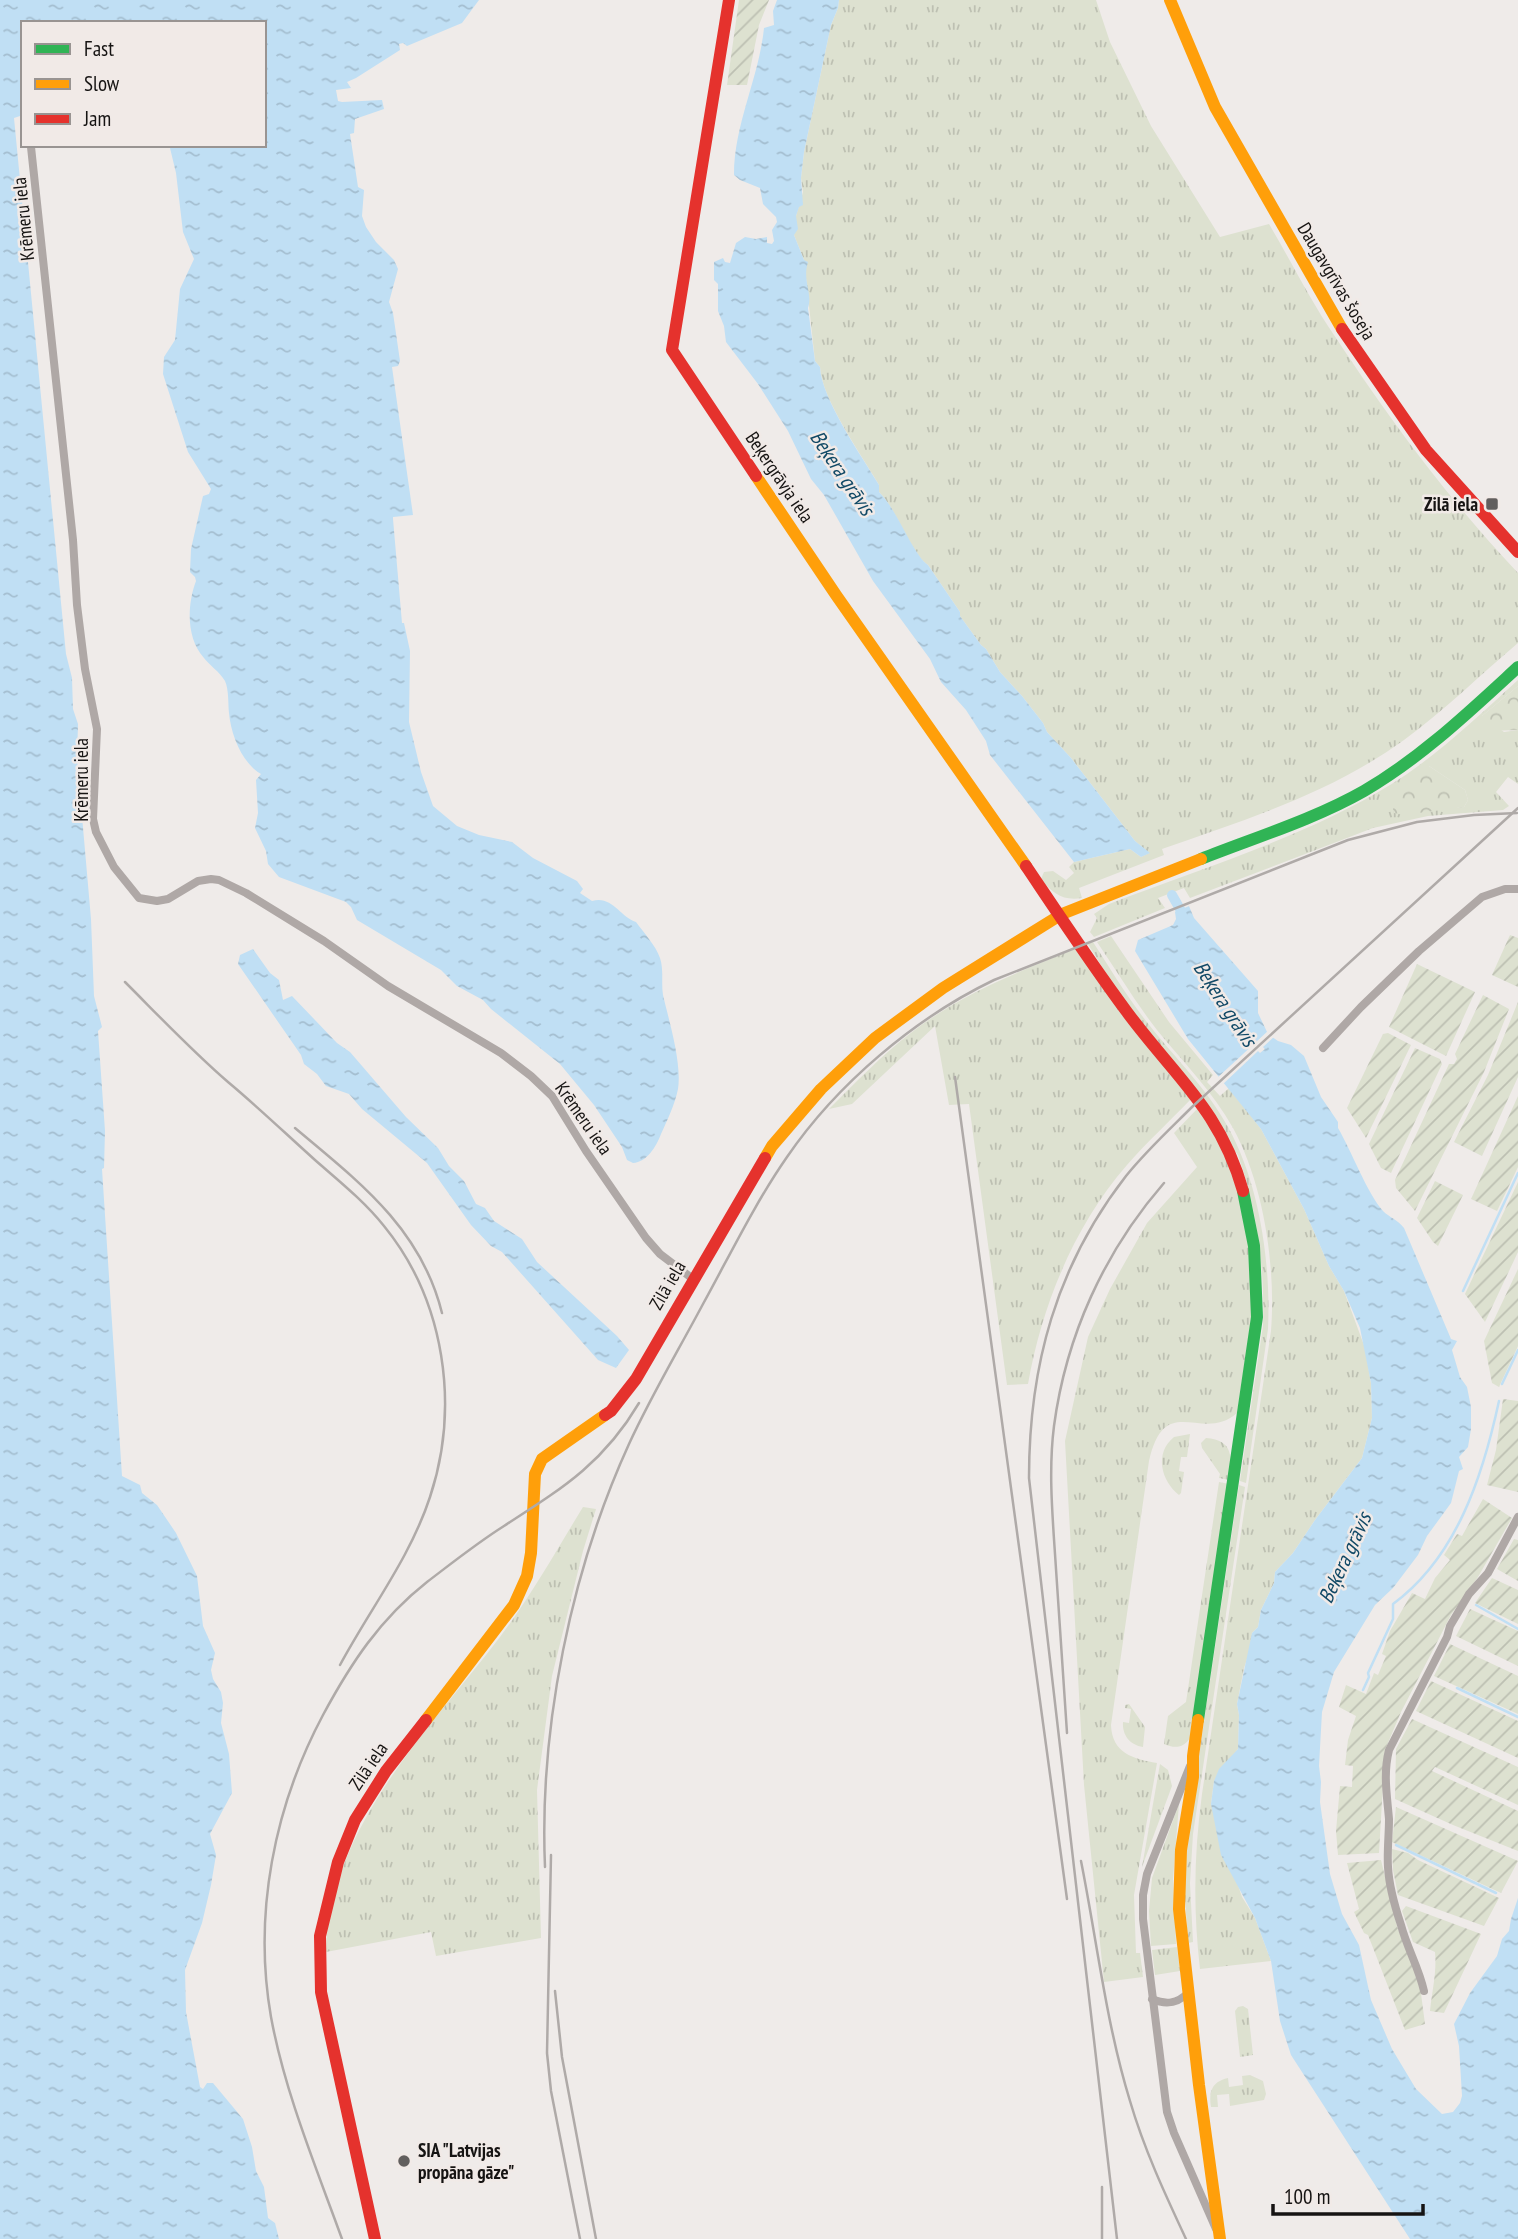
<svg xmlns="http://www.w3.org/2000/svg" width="1518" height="2239" viewBox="0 0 1518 2239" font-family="'PT Sans Narrow',sans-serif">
  <defs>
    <pattern id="grass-tufts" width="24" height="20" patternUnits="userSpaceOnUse" patternTransform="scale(1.75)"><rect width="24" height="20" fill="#dde1d0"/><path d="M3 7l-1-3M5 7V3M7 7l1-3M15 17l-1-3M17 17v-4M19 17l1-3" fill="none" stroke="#bdc0b2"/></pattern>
    <pattern id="forest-crowns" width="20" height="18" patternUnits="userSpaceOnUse" patternTransform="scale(1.75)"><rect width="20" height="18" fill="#dde1d0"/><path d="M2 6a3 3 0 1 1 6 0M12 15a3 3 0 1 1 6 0" fill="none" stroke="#bdc0b2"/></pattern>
    <pattern id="garden-furrows" width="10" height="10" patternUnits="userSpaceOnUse" patternTransform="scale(1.75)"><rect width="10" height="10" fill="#dde1d0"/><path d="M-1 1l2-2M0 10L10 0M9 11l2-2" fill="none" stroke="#bdc0b2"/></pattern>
    <pattern id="water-ripples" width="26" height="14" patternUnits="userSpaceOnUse" patternTransform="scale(1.75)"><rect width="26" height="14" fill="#c0dff4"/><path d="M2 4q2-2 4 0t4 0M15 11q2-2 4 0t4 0" fill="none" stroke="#a4bed0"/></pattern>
  </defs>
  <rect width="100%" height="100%" fill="#efebe9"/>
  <g fill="url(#grass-tufts)" fill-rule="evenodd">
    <path d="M839 0H1096L1110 42 1151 126 1220 237 1269 224C1291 261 1310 300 1334 335 1389 419 1449 500 1518 573V643C1480 675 1444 711 1404 740 1331 793 1245 820 1162 849L1164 855 1079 888 1082 898C1063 901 1053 894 1041 879L1044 872 1053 871 1066 880 1074 873 1069 867 1074 862 1130 849 1141 857 1149 853 1135 841 1071 758 1047 732 1043 723 1022 696 1000 672 986 649 981 645 960 616V612L928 565C912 555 897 510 879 492V485C862 456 821 398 820 367L815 361 804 260 794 235 796 216 803 192 801 178 804 152 831 25 838 8Z"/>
    <path d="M1518 680V686L1482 716 1504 732 1518 730V784L1508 777 1496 792 1509 806 1503 810 1428 816 1373 828 1190 898 1184 888 1158 898 1165 908 1094 937 1090 932 1097 918 1094 914 1109 904C1200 869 1307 836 1390 785 1437 756 1477 717 1518 680ZM1429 766 1465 790 1468 800 1464 807 1435 809 1406 792Z"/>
    <path d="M1111 936 1169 1022 1213 1075 1207 1082 1220 1096 1229 1088 1261 1129 1304 1209 1329 1266 1344 1291 1365 1348 1371 1383 1372 1418 1362 1458 1315 1520 1293 1553 1275 1572 1274 1583 1261 1610 1258 1627 1252 1633 1251 1647 1244 1668 1237 1704 1239 1715 1238 1749 1214 1781 1211 1804 1242 1897 1255 1918 1271 1961 1200 1969C1193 1909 1194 1853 1202 1794L1271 1331C1276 1267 1264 1185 1233 1128 1213 1092 1183 1062 1157 1030 1135 1002 1117 971 1097 942Z"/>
    <path d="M1093 942C1111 970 1129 1000 1150 1026 1176 1059 1208 1090 1228 1127 1260 1185 1271 1264 1268 1329L1246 1483 1240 1481 1263 1326C1265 1269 1257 1209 1238 1155L1114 986 1088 944Z"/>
    <path d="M1075 949 1083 956 1126 1020 1191 1099C1170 1121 1147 1142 1127 1165 1074 1226 1042 1305 1028 1384L1007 1385 969 1104 949 1105 935 1026 852 1104 829 1109C855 1083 882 1055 912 1032 961 994 1018 972 1075 949Z"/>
    <path d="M1198 1108C1234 1156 1258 1247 1252 1307 1249 1342 1242 1378 1237 1413 1202 1444 1165 1390 1149 1461L1111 1725C1112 1753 1133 1759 1157 1763L1134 1895 1136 1953H1140L1143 1977 1104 1982 1084 1785 1065 1441 1088 1337 1110 1289 1147 1223 1197 1167 1174 1133Z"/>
    <path d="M1190 1434 1187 1457H1181L1179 1471 1184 1472 1181 1493 1179 1495C1161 1481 1154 1453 1174 1437Z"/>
    <path d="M1206 1438C1234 1440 1232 1458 1229 1480L1219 1478 1220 1474 1202 1448 1201 1443Z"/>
    <path d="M1219 1482 1229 1484 1191 1736C1185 1748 1175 1749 1164 1744L1168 1716 1186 1702Z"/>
    <path d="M1239 1485 1245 1487 1193 1834 1190 1883 1193 1942 1188 1943 1184 1882 1190 1817Z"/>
    <path d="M583 1507 596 1509 583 1551 552 1676 537 1790 541 1938 436 1956 431 1932 326 1952C329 1827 429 1730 500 1637 531 1596 556 1551 583 1507Z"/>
    <path d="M1129 1704 1145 1727 1143 1747C1130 1745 1122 1735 1123 1722L1129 1723 1131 1709 1125 1708V1705Z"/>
    <path d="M1160 1764 1168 1770 1172 1786 1142 1867Z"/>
    <path d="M1179 1804 1173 1879 1176 1944 1151 1946 1149 1911 1152 1878Z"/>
    <path d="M1177 1947 1180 1971 1155 1975 1152 1950Z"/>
    <path d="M1243 2006 1248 2009 1253 2055 1240 2057 1235 2011 1238 2007Z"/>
    <path d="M1250 2075 1263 2081 1266 2094 1264 2100 1230 2106 1229 2094 1217 2095 1218 2107H1211C1209 2092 1211 2082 1228 2078L1229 2087 1243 2085 1242 2076Z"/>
  </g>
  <g fill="url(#forest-crowns)">
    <path d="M1518 686V730L1489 731 1482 726V716Z"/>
    <path d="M1423 766H1429L1465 790 1468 800 1464 807 1403 815 1394 813 1393 809Z"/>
  </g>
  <g fill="url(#garden-furrows)">
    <path d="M739 0H769L759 25 747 85H727Z"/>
    <path d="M1510 935 1518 938V987L1492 975Z"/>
    <path d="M1417 964 1475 992 1446 1056 1389 1027Z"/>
    <path d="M1483 995 1509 1009 1484 1072 1415 1211 1396 1188 1395 1180 1449 1064H1454L1457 1059 1455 1054Z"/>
    <path d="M1518 1002V1077L1482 1156 1454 1142 1488 1075Z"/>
    <path d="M1388 1033 1411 1045 1366 1138 1347 1108 1383 1034Z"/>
    <path d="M1415 1048 1440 1059 1442 1064 1391 1173 1381 1168 1369 1144Z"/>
    <path d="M1518 1096V1167L1497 1211 1471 1199Z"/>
    <path d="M1435 1181 1463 1195 1438 1246 1433 1242 1417 1218Z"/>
    <path d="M1518 1182V1252L1485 1322 1465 1294Z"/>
    <path d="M1518 1269V1346L1499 1387 1492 1383 1484 1341Z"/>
    <path d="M1503 1399 1518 1401V1492L1487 1485 1496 1450Z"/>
    <path d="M1483 1499 1512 1518 1478 1577 1451 1615 1401 1712 1385 1750 1379 1853 1338 1855 1336 1831 1340 1786 1352 1787 1353 1766 1345 1765 1348 1740 1356 1716 1339 1707 1346 1685 1366 1694 1374 1673 1378 1675 1386 1656 1382 1654 1390 1631 1412 1593 1425 1599 1435 1578 1450 1560 1444 1555 1457 1534 1462 1536Z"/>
    <path d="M1514 1539 1518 1540V1581L1497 1569Z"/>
    <path d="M1492 1578 1518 1590V1624L1475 1603Z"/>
    <path d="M1470 1609 1518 1631V1666L1456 1636Z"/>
    <path d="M1450 1644 1518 1676V1714L1434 1676Z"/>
    <path d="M1431 1681 1518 1721V1758L1416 1711Z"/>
    <path d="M1412 1719 1518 1767V1805L1435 1767 1432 1771 1518 1811V1851L1453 1825 1395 1799 1396 1749Z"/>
    <path d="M1396 1807 1518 1861 1501 1893 1392 1842Z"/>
    <path d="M1392 1849 1408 1853 1418 1860 1499 1898 1484 1926 1398 1895 1393 1870Z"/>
    <path d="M1381 1860 1397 1926 1420 1986 1425 2024 1405 2030 1368 1935 1364 1933 1354 1912 1359 1909 1347 1863Z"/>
    <path d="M1406 1906 1481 1934 1444 2013 1430 2011C1432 1991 1437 1972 1435 1952L1413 1942 1402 1911Z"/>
  </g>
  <g fill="url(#water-ripples)">
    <path d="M0 0H479L462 23 407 46 403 43 399 44 400 50 356 78 347 82 351 88 336 90 338 101 342 102 382 100 384 109 355 119 354 133 350 134 358 187 364 190 362 216 366 227 376 242 394 260 398 269 389 302 393 313 400 361 398 366 392 367 413 515 393 517V519L402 623H404L410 651 409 722 421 772 433 806 457 826 479 835 512 842 533 858 577 881 583 889 580 893 592 901C612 895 620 917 636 922 644 933 656 946 660 958 664 970 661 983 663 995 669 1021 682 1063 678 1089 675 1104 667 1121 661 1134 656 1147 647 1162 633 1163L627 1160 622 1147 594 1105 560 1064 491 1009 483 1000 457 986 441 970 357 920 351 907 346 902 279 877 268 864 266 851 255 828 258 813 256 780 261 774C242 763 231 735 229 713 228 704 229 690 225 681 220 672 208 664 204 658 186 638 187 605 196 581L195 577 190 572 191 549 203 496 209 494 211 489 188 452 163 374 164 357 175 340 180 289 194 259 183 232 176 173 170 148 171 145H264V23H23V88L20 90 23 115 14 118 66 654 72 678 73 709 78 724 77 759 91 919 94 996 102 1027 98 1031 105 1131 104 1168 102 1169 122 1476 140 1485 142 1493 157 1505 176 1533 197 1576 203 1626 215 1653 211 1670 213 1679 221 1692 223 1703 221 1723 229 1754 232 1793 210 1834 216 1855 211 1885 202 1923 185 1970 186 2012 200 2087 203 2089 207 2083H213L243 2119 252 2147 256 2171 264 2187 268 2218 275 2223 279 2239H0Z"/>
    <path d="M777 0H839L838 8 831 25 804 152 801 178 803 205 799 207 796 216 798 229 794 235 804 260 808 262C802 281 813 293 808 308L815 361 820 367C821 398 862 457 879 485V492C897 509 913 555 928 565L960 612V616L981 645 986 649 1000 672 1022 696 1043 723 1047 732 1071 758 1135 841 1150 853 1141 857 1130 849 1074 862 990 755 986 741 966 710 941 682 930 659 873 581 824 495 811 479 788 431 758 384 726 342 724 326 718 311V284L714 280V262L723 258 725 262 730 263 736 243 745 237 756 239 767 237V243L772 244 774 241 772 230 777 222 776 217 763 204 760 188 740 180 734 175C734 124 759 78 764 28L774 25 773 11Z"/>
    <path d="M1189 906 1194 918 1258 991V1013L1268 1034 1278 1041 1291 1045 1304 1056 1321 1097 1338 1122V1128C1351 1150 1367 1193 1383 1211 1389 1217 1398 1220 1404 1228L1451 1339 1457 1341 1452 1350 1460 1377 1467 1387 1471 1407V1429L1468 1447 1459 1457 1463 1469 1459 1471 1451 1503 1427 1536 1418 1555 1393 1588 1375 1605 1334 1672 1322 1712 1319 1766 1321 1782 1320 1802 1330 1874 1342 1914 1359 1945 1371 2000 1392 2049 1416 2089 1442 2114 1453 2112 1460 2103 1462 2096 1459 2046 1454 2024 1470 1993 1497 1956 1502 1939 1509 1931 1511 1919 1518 1898V2239H1410L1291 2055 1280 2021 1271 1961 1255 1918 1221 1855 1211 1804 1214 1781 1219 1769 1238 1749 1239 1715 1237 1704 1252 1633 1258 1627 1261 1610 1274 1583 1275 1572 1293 1553 1315 1520 1362 1458 1372 1418 1371 1383 1360 1328 1344 1291 1329 1266 1304 1209 1261 1129 1188 1039 1135 951 1138 940 1173 925 1176 919 1175 912Z"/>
    <path d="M253 949 270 973 279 980 283 1000 292 996 337 1043 350 1052 406 1117 438 1148 449 1166 464 1181 476 1204 485 1208 494 1221 522 1239 537 1262 617 1336 629 1350 616 1368 598 1360 502 1252 491 1246 471 1225 427 1163 362 1109 349 1094 326 1086 317 1074 304 1064 301 1055 238 964 240 955Z"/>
  </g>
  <path fill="#efebe9" d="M1269 1030 1275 1036 1263 1047 1265 1049 1260 1053 1258 1051 1222 1085 1216 1079Z"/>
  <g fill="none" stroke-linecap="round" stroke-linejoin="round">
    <g stroke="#c0dff4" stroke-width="2.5">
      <path d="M1463 1291 1518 1173"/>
      <path d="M1502 1384 1518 1350"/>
      <path d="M1476 1605 1518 1629"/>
      <path d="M1457 1688 1518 1717"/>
      <path d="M1363 1690 1369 1677 1368 1673 1393 1619V1604C1457 1557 1483 1475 1499 1401"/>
      <path d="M1396 1845 1496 1893"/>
    </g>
    <path stroke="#c0dff4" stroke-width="10" d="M1172 895 1180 909 1183 921"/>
    <g stroke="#afa8a6" stroke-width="8">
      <path d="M31 147 73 540 77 605 85 669 97 729 93 819 96 832 114 867 139 898 157 901 168 899 198 881 211 879 219 880 246 893 324 941 388 986 501 1053 531 1076 552 1096 586 1151 646 1238 660 1254 693 1279"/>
      <path d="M1323 1048 1361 1007 1419 951 1482 897 1505 889H1518"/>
      <path d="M1190 1766 1147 1874 1143 1895V1919L1167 2112 1174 2133 1216 2229"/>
      <path d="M1424 1991C1419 1968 1407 1948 1401 1925 1395 1907 1389 1887 1388 1867 1387 1851 1389 1835 1389 1819 1387 1795 1383 1774 1389 1750L1447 1637 1450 1626 1469 1594 1488 1573 1518 1517"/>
      <path d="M1152 1999C1166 2005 1177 2004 1188 1993"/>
    </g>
    <g stroke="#30b455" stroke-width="12">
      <path d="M1201 859C1254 838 1315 819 1364 791 1422 757 1469 712 1518 667"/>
      <path d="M1198 1720 1257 1317 1254 1246 1243 1191"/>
    </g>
    <g stroke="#ff9f0a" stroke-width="12">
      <path d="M1170 0 1215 107 1342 329"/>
      <path d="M756 476 836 595 1026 866"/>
      <path d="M765 1158 772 1146 821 1089 875 1038 943 988 1062 914 1201 859"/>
      <path d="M426 1720 514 1605 527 1576 531 1553 535 1474 542 1459 605 1415"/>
      <path d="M1198 1720 1193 1756V1777L1181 1850 1179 1909 1199 2085 1220 2239"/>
    </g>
    <g stroke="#e5322d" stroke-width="12">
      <path d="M729 0 672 350 756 476"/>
      <path d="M1342 329 1426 450 1518 552"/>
      <path d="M1026 866C1059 915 1092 965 1127 1012 1175 1077 1220 1109 1243 1191"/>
      <path d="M605 1415 611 1411 636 1379 765 1158"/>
      <path d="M375 2239 321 1992 320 1936 338 1862 355 1820 386 1771 426 1720"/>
    </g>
    <g stroke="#afaaa8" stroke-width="2.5">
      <path d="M125 982C159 1016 192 1051 228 1082 258 1107 286 1134 315 1160 339 1181 364 1201 384 1226 445 1301 460 1406 430 1497 410 1558 370 1609 340 1665"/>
      <path d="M955 1077 1067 1899"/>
      <path d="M295 1128C358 1181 421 1228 442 1313"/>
      <path d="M1067 1733C1063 1678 1060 1623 1056 1569 1053 1521 1048 1473 1054 1426 1066 1336 1104 1252 1164 1183"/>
      <path d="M551 1855 547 2053 551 2091 580 2239"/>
      <path d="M1081 1861C1097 1941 1106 2023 1130 2101 1144 2149 1165 2194 1186 2239"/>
      <path d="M545 1867C539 1727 571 1571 629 1444 651 1396 678 1351 703 1304 730 1255 755 1203 787 1157 837 1084 915 1018 994 980L1348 840 1417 822 1474 815 1517 813"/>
      <path d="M555 1991 562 2057 596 2239"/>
      <path d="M1102 2187V2239"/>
      <path d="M342 2239C316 2167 285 2093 271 2017 253 1914 274 1807 323 1715 351 1663 380 1619 427 1582 452 1563 477 1543 504 1526 561 1489 603 1464 639 1403"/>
      <path d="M1117 2239 1029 1478C1029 1366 1056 1266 1126 1176 1146 1151 1170 1129 1192 1107L1518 808"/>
    </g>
  </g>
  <g fill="#625f5e" stroke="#f1eae7" stroke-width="2.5">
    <rect x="1485" y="497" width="14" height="14" rx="3.5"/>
    <circle cx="404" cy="2161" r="7"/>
  </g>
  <g text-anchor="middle" stroke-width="5" stroke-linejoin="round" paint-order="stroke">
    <g font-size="19" fill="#161413" stroke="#f1eae7">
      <text transform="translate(23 219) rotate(-96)" y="7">Krēmeru iela</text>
      <text transform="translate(1337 281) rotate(59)" y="7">Daugavgrīvas šoseja</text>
      <text transform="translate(780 477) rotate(56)" y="7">Beķergrāvja iela</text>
      <text transform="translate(81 780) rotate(-90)" y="7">Krēmeru iela</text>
      <text transform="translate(584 1118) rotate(55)" y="7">Krēmeru iela</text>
      <text transform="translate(667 1285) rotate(-60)" y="7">Zilā iela</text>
      <text transform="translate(368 1766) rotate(-56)" y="7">Zilā iela</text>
    </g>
    <g font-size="19" font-weight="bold" fill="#161413" stroke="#f1eae7" text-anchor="end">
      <text x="1478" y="511">Zilā iela</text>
      <text x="418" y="2157" text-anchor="start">SIA "Latvijas<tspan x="418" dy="22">propāna gāze"</tspan></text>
    </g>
    <g font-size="21" font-style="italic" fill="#114966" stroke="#f1eae7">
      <text transform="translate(842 473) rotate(56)" y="7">Beķera grāvis</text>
      <text transform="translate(1225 1004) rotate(57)" y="7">Beķera grāvis</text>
      <text transform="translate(1345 1558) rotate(-65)" y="7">Beķera grāvis</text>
    </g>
  </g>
  <rect x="21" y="21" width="245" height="126" fill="#f1eae7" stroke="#999492" stroke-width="2"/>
  <rect x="35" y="44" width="35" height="10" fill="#30b455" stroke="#999492" stroke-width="2"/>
  <text x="84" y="56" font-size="21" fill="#161413">Fast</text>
  <rect x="35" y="79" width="35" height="10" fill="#ff9f0a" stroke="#999492" stroke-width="2"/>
  <text x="84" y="91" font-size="21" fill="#161413">Slow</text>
  <rect x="35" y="114" width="35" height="10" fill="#e5322d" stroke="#999492" stroke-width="2"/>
  <text x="84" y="126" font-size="21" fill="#161413">Jam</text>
  <path d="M1273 2204v10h150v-10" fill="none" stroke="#161413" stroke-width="3.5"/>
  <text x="1284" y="2204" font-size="21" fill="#161413" stroke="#f1eae7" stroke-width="5" paint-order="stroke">100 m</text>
</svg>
